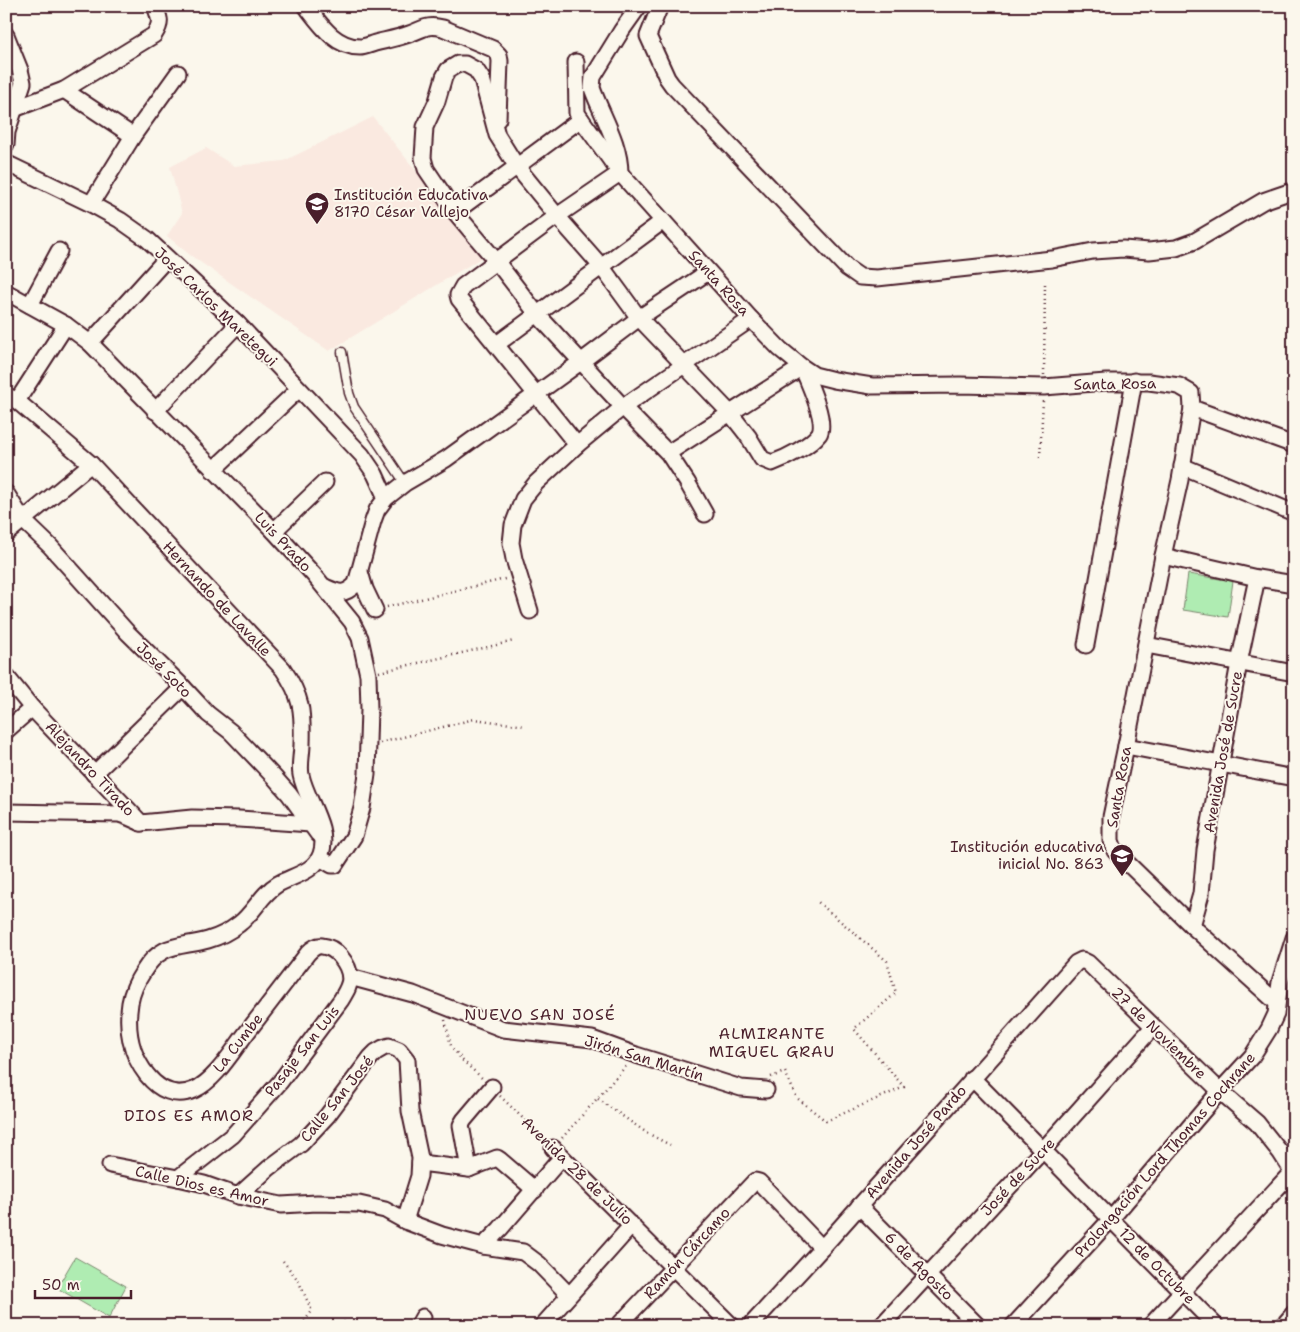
<svg xmlns="http://www.w3.org/2000/svg" width="1300" height="1332" viewBox="0 0 1300 1332" font-family="'Shantell Sans',sans-serif">
  <rect width="100%" height="100%" fill="#fbf7ec"/>
  <filter id="ink" filterUnits="userSpaceOnUse"><feTurbulence type="fractalNoise" baseFrequency=".02" numOctaves="2"/><feDisplacementMap in="SourceGraphic" scale="10" xChannelSelector="R" yChannelSelector="G"/><feConvolveMatrix kernelMatrix="1 2 1 2 8 2 1 2 1" color-interpolation-filters="sRGB"/></filter>
  <g filter="url(#ink)">
    <path fill="#fae9e0" d="M373 117 484 256 329 351 190 255 167 236 182 213 170 167 206 148 234 166 284 161Z"/>
    <g fill="#afecb2" stroke="#7c866e">
      <path d="M1188 574 1233 581 1228 617 1183 610Z"/>
      <path d="M75 1257 126 1286 109 1318 57 1288Z"/>
    </g>
    <g fill="none" stroke-linecap="round" stroke-linejoin="round">
      <defs>
        <path id="lane" d="M342 352 349 393 354 407 405 483"/>
        <g id="street">
          <path d="M306 6C320 24 335 47 360 47 365 47 371 44 375 43 387 40 398 38 409 34 424 29 426 24 443 28L493 49 499 55 500 61 498 119"/>
          <path d="M660 6 648 36 667 78 672 85 847 268 860 277 877 278 1052 259 1093 251 1123 249 1149 251 1176 248 1195 241 1263 201 1289 192 1294 193"/>
          <path d="M6 35 20 70 23 83 7 132 6 145"/>
          <path d="M576 62 577 113 581 119 620 173 751 319 780 349 802 367 814 375 834 380 872 386 960 385 1044 387 1106 382H1149L1179 386 1191 393 1192 408 1180 480 1163 556 1126 746 1111 817V841L1115 851 1192 926 1277 1003"/>
          <path d="M64 90 133 136"/>
          <path d="M14 109 64 90 154 35C162 23 160 19 155 6"/>
          <path d="M6 163 91 204 120 220 147 239 238 324 362 455 375 474 386 498"/>
          <path d="M91 204 133 136 178 73"/>
          <path d="M455 212 581 119"/>
          <path d="M6 292 66 325 90 343 274 531 314 575 352 622 360 638 368 675 369 709 367 774 362 808 354 836 335 865H332L320 858"/>
          <path d="M30 305 59 251"/>
          <path d="M90 343 167 258"/>
          <path d="M497 344 663 221"/>
          <path d="M6 395 17 401 91 464 283 669C302 697 303 711 302 744 302 754 299 765 301 775 306 800 330 828 321 854 315 872 292 876 278 884 261 894 254 913 239 924 230 931 219 937 208 940 179 948 161 942 143 972 137 981 132 992 130 1003 126 1029 131 1055 147 1075 159 1090 175 1098 194 1090 216 1080 233 1050 248 1031 268 1005 288 979 308 953 312 949 317 945 322 946 336 947 349 964 350 978 350 986 345 993 341 1000L280 1082 233 1135 178 1178"/>
          <path d="M17 401 66 325"/>
          <path d="M1192 408 1294 445"/>
          <path d="M155 411 238 324"/>
          <path d="M577 445 459 299 458 295 463 286 557 216 620 173C620 143 602 116 592 88L593 77 622 30 639 6"/>
          <path d="M668 453 802 367C808 381 827 422 819 434 810 446 786 458 772 463L762 459 748 436 730 413 639 318 601 266 557 216 517 167 497 135 482 79 476 70 465 64H458L448 70 444 77 437 101 425 127 423 158 426 169 455 212 497 262 537 314 623 407 668 453 687 482 705 514"/>
          <path d="M1182 466 1294 513"/>
          <path d="M213 470 299 389"/>
          <path d="M6 493 23 520 50 546 128 633 183 687 208 714 231 732 274 777 289 794 318 834"/>
          <path d="M274 531 325 482"/>
          <path d="M6 534 91 464"/>
          <path d="M1163 556 1257 578 1294 584"/>
          <path d="M360 572 365 589 375 610"/>
          <path d="M325 587C339 593 344 596 356 584L373 521 377 510 386 498 405 483 446 459 582 361 639 318 708 272"/>
          <path d="M530 611 514 559 511 543 513 525 523 499 536 483 577 445 623 407 751 319"/>
          <path d="M1086 645 1134 381"/>
          <path d="M1146 645 1294 673"/>
          <path d="M6 676 32 708 141 823"/>
          <path d="M6 731 32 708"/>
          <path d="M1126 746 1294 778"/>
          <path d="M94 774 183 687"/>
          <path d="M6 812 119 814 128 817 137 821"/>
          <path d="M141 823 192 818 239 819 311 824"/>
          <path d="M1192 926 1201 894 1205 850 1239 663 1257 578"/>
          <path d="M350 977 413 994 503 1029 592 1039 636 1055 741 1088 766 1090"/>
          <path d="M972 1078 1216 1326"/>
          <path d="M553 1148 732 1326"/>
          <path d="M420 1163 469 1169 497 1158 500 1160 535 1190"/>
          <path d="M110 1165 178 1178 204 1184 238 1196 281 1205 317 1203 359 1204 385 1210 405 1221 442 1235 483 1246 523 1252 539 1264 569 1295"/>
          <path d="M469 1169 461 1125 464 1120 492 1087"/>
          <path d="M238 1196 269 1168 301 1144 327 1116 371 1057 376 1052 383 1048 389 1046 399 1050 407 1060 410 1111 420 1158 419 1176 405 1221"/>
          <path d="M859 1206 978 1326"/>
          <path d="M483 1246 500 1229 562 1157"/>
          <path d="M418 1326 423 1317"/>
          <path d="M542 1326 632 1225"/>
          <path d="M618 1326 755 1181 759 1182 822 1248"/>
          <path d="M750 1326 822 1248 1076 963 1082 960 1088 963 1220 1091 1257 1123 1280 1152 1294 1174"/>
          <path d="M881 1326 1043 1150 1153 1027"/>
          <path d="M1013 1326 1111 1219 1220 1091 1252 1056 1269 1029 1276 1014 1280 982 1294 938"/>
          <path d="M1150 1326 1292 1172"/>
          <path d="M1283 1326 1294 1313"/>
        </g>
      </defs>
      <use href="#lane" stroke="#4a1f2b" stroke-width="11"/>
      <use href="#street" stroke="#4a1f2b" stroke-width="19"/>
      <g stroke="#4a1f2b" stroke-width="2.5" stroke-dasharray="1 4" stroke-linecap="butt">
        <path d="M1044 375 1045 283"/>
        <path d="M1040 457 1043 401"/>
        <path d="M387 607 505 579"/>
        <path d="M379 672 514 641"/>
        <path d="M380 743 474 719 526 726"/>
        <path d="M445 1020 451 1046 463 1061 482 1078"/>
        <path d="M771 1077 785 1072 797 1098 826 1121 904 1087 854 1029 896 993 887 961 818 902"/>
        <path d="M500 1096 545 1140"/>
        <path d="M598 1099 647 1133 670 1145"/>
        <path d="M562 1138 627 1065"/>
        <path d="M283 1261 298 1280 312 1311 301 1326"/>
        <path d="M341 1326 346 1320"/>
      </g>
      <use href="#lane" stroke="#fbf7ec" stroke-width="8"/>
      <use href="#street" stroke="#fbf7ec" stroke-width="15"/>
    </g>
  </g>
  <defs>
    <symbol id="school-pin" viewBox="-11 -11 22 30"><path d="M0 17L-7.5 6A9.5 9.5 0 1 1 7.5 6Z" fill="#4a1f2b" stroke="#fbf7ec"/><path d="M0-5L7-2L0 1L-7-2ZM-4 1L0 2.5L4 1V4Q0 6-4 4Z" fill="#fff"/></symbol>
  </defs>
  <g fill-rule="evenodd">
    <use href="#school-pin" x="303" y="190" width="28" height="38"/>
    <use href="#school-pin" x="1108" y="842" width="28" height="38"/>
  </g>
  <g text-anchor="middle" stroke-width="4" stroke-linejoin="round" paint-order="stroke">
    <g font-size="15" fill="#4a1f2b" stroke="#fbf7ec" text-anchor="start">
      <text x="334" y="200">Institución Educativa<tspan x="334" dy="17">8170 César Vallejo</tspan></text>
      <text x="1104" y="852" text-anchor="end">Institución educativa<tspan x="1104" dy="17">inicial No. 863</tspan></text>
    </g>
    <g font-size="15" fill="#4a1f2b" stroke="#fbf7ec">
      <text transform="translate(719 283) rotate(48)" y="5">Santa Rosa</text>
      <text transform="translate(216 307) rotate(44)" y="5">José Carlos Maretegui</text>
      <text transform="translate(1115 384) rotate(-1)" y="5">Santa Rosa</text>
      <text transform="translate(283 542) rotate(47)" y="5">Luis Prado</text>
      <text transform="translate(217 599) rotate(47)" y="5">Hernando de Lavalle</text>
      <text transform="translate(164 670) rotate(45)" y="5">José Soto</text>
      <text transform="translate(1223 752) rotate(-80)" y="5">Avenida José de Sucre</text>
      <text transform="translate(90 769) rotate(47)" y="5">Alejandro Tirado</text>
      <text transform="translate(1119 787) rotate(-80)" y="5">Santa Rosa</text>
      <text transform="translate(1159 1033) rotate(44)" y="5">27 de Noviembre</text>
      <text transform="translate(238 1043) rotate(-52)" y="5">La Cumbe</text>
      <text transform="translate(302 1051) rotate(-52)" y="5">Pasaje San Luis</text>
      <text transform="translate(644 1058) rotate(17)" y="5">Jirón San Martín</text>
      <text transform="translate(337 1099) rotate(-51)" y="5">Calle San José</text>
      <text transform="translate(916 1142) rotate(-49)" y="5">Avenida José Pardo</text>
      <text transform="translate(1165 1155) rotate(-49)" y="5">Prolongación Lord Thomas Cochrane</text>
      <text transform="translate(577 1171) rotate(44)" y="5">Avenida 28 de Julio</text>
      <text transform="translate(1018 1177) rotate(-47)" y="5">José de Sucre</text>
      <text transform="translate(202 1186) rotate(13)" y="5">Calle Dios es Amor</text>
      <text transform="translate(687 1253) rotate(-47)" y="5">Ramón Cárcamo</text>
      <text transform="translate(919 1266) rotate(45)" y="5">6 de Agosto</text>
      <text transform="translate(1157 1266) rotate(45)" y="5">12 de Octubre</text>
    </g>
    <g font-size="16" letter-spacing="1" fill="#4a1f2b" stroke="#fbf7ec">
      <text x="540" y="1020">NUEVO SAN JOSÉ</text>
      <text x="772" y="1039">ALMIRANTE<tspan x="772" dy="18">MIGUEL GRAU</tspan></text>
      <text x="189" y="1121">DIOS ES AMOR</text>
    </g>
  </g>
  <rect width="1300" height="1332" fill="none" stroke="#fbf7ec" stroke-width="25"/>
  <rect x="12" y="12" width="1275" height="1307" fill="none" stroke="#4a1f2b" stroke-width="2" filter="url(#ink)"/>
  <path d="M35 1290v8h96v-8" fill="none" stroke="#4a1f2b" stroke-width="2.5"/>
  <text x="42" y="1290" font-size="15" fill="#4a1f2b" stroke="#fbf7ec" stroke-width="4" paint-order="stroke">50 m</text>
</svg>
